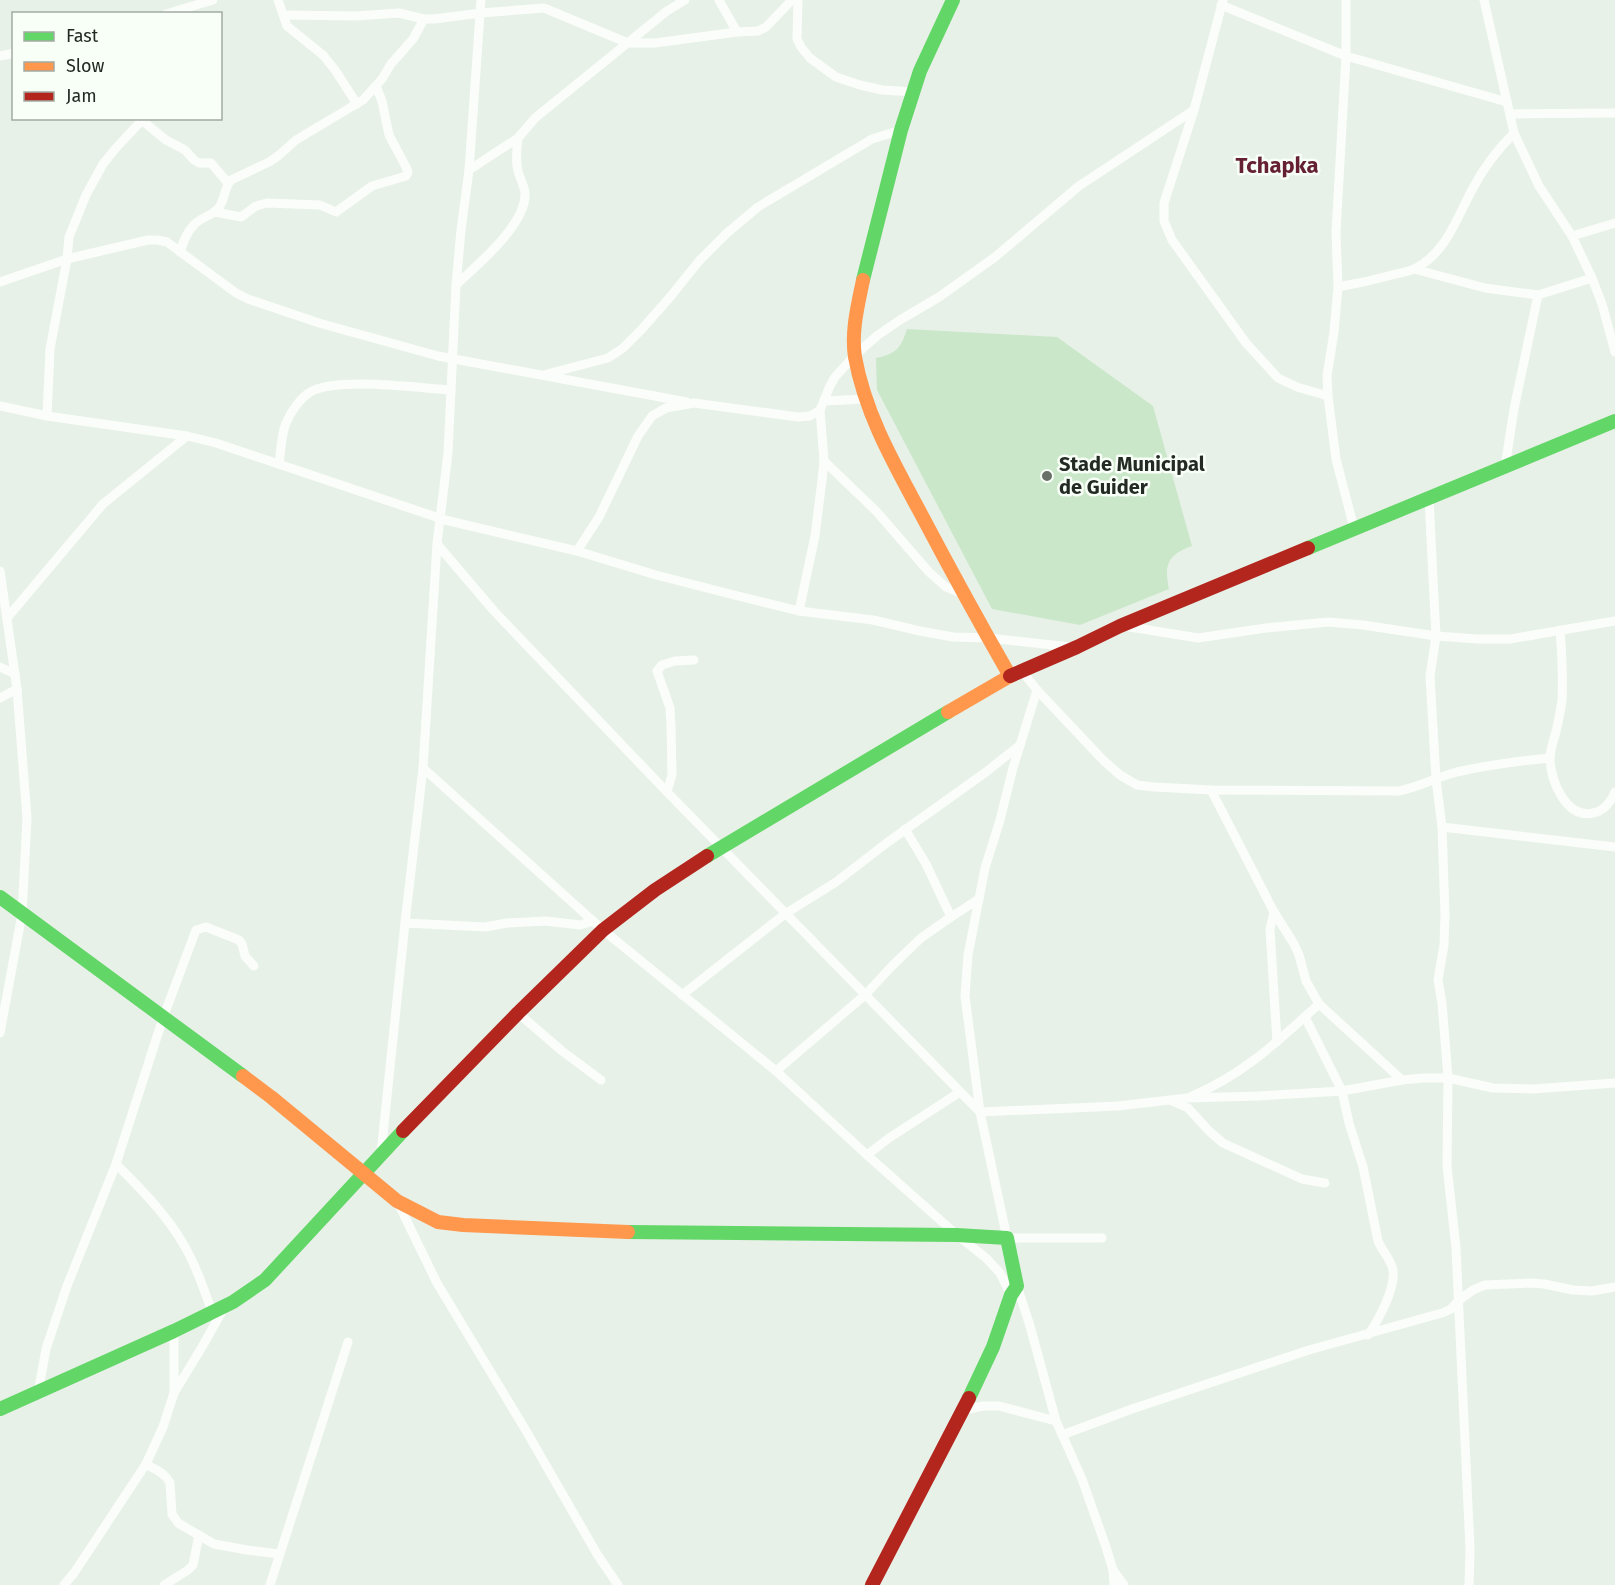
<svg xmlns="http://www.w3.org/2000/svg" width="1615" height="1585" viewBox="0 0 1615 1585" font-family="'Fira Sans',sans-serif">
  <rect width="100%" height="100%" fill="#e7f1e7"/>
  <path fill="#cbe7ca" d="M907 329 1057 337 1153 406 1192 546C1167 555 1164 565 1169 589L1080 625 992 609 877 390 876 358C896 354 901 348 907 329Z"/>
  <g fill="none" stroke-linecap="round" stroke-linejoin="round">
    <g stroke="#fbfdfb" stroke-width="9">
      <path d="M278 0 287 26 323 55 335 70 357 104"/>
      <path d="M719 0 737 32"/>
      <path d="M798 0 797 39 801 47 810 58 836 77 860 85 882 90 914 92"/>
      <path d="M1223 0 1194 110 1164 203V221L1172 240 1246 343 1278 378 1297 387 1328 396"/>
      <path d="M1346 0V56L1336 232 1338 287 1334 332 1327 376 1328 396 1336 459 1354 528"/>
      <path d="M1484 0 1514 133 1539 186 1572 236 1592 278 1602 304 1615 352"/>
      <path d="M1221 5 1346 56 1507 102"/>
      <path d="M166 14 213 0"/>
      <path d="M284 15 356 16 399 13 424 19H434L481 13 544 8 628 43H655L737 32 758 31 766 27 792 0"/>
      <path d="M0 56 14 53"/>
      <path d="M1510 114 1615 113"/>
      <path d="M139 118 166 140 185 150 194 160 199 163H211L228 183"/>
      <path d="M469 170 518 138 535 118 667 11 685 0"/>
      <path d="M215 212 241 217 256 206 267 203 320 205 336 212 372 186 406 176 408 172 407 169 389 135 382 101 376 86"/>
      <path d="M1572 236 1615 223"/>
      <path d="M180 252C183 243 186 233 193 226 200 217 214 216 220 206 225 198 225 186 231 180L269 162 278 156 296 140 363 100 382 79 391 64 413 39 424 19"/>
      <path d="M1414 269 1485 288 1538 295 1592 278"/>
      <path d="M0 282 67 259 148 240H157L167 242 236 293 248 299 319 323 438 356 687 402"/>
      <path d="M456 285C477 265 527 224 525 193 524 185 520 179 518 171 515 160 517 149 518 138"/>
      <path d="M1338 287C1356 284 1374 280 1392 275 1399 273 1408 272 1414 269 1446 254 1457 217 1473 188 1484 167 1497 150 1514 133"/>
      <path d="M547 374 608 358 623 348 642 329 671 296 699 261 727 233 758 207 872 139 901 130"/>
      <path d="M824 401 865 399"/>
      <path d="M0 406 47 416 187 436 216 443 445 520 577 551 656 575 738 596 799 611 873 620 920 631 953 637 989 638 1071 647"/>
      <path d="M47 416 50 349 67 259 69 237 86 195 103 164 115 149 144 118"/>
      <path d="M824 461 876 511 929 572 946 587 964 594"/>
      <path d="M279 464C281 451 281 435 286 423 291 411 301 397 312 391 341 377 417 388 451 390"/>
      <path d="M1505 467 1514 409 1538 295"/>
      <path d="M1429 499 1436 636 1430 676 1436 779 1442 827 1445 914 1444 945 1438 980 1442 1003 1448 1078 1447 1166 1456 1248 1470 1549 1469 1585"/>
      <path d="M437 544 494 611 667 792 980 1112 1007 1238H1102"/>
      <path d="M577 551 599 517 638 436 652 416 666 408 694 403 798 417 810 416 820 410 830 386 835 377 855 355 878 335 900 320 939 297 995 257 1079 186 1194 110"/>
      <path d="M0 571 17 689 27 818 22 914 0 1033"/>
      <path d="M799 611 815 536 822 480 824 461 820 410"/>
      <path d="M7 618 103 504 187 436"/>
      <path d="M1124 626 1198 638 1266 628 1328 622 1363 625 1436 636 1477 639H1510L1615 621"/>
      <path d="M1560 630C1562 654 1563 676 1562 700 1561 709 1559 718 1557 727 1555 738 1550 748 1550 759 1551 781 1566 819 1593 813 1604 811 1611 801 1615 792"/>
      <path d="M0 667 15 674"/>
      <path d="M1022 671 1037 690 1104 761 1120 775 1137 785 1154 787 1211 790 1399 791C1419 787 1437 777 1457 772 1488 765 1519 761 1550 758"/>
      <path d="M1037 690 1013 768 1000 820 985 868 968 955 965 996 980 1112 1118 1106 1187 1098 1259 1096 1342 1091 1402 1080 1423 1078H1448L1493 1088 1533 1089 1615 1083"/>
      <path d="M0 698 17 689"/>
      <path d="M423 768 603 930 776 1071 867 1155 957 1235 986 1258 1000 1273 1011 1295"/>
      <path d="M1211 790 1274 912 1294 944 1299 955 1306 981 1319 1004 1402 1080"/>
      <path d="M667 792 672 775 671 726 670 708 657 671 662 665 675 661 694 660"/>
      <path d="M1442 827 1615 847"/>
      <path d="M905 829 926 864 951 917"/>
      <path d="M1274 912 1270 929 1277 1042"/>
      <path d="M405 923 485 927 507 923 546 921 580 925 593 921"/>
      <path d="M682 995 785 914 836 882 888 842 986 772 1020 745"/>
      <path d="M518 1013 562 1051 601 1080"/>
      <path d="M1305 1017 1342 1091 1349 1123 1363 1167 1378 1241C1382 1251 1391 1259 1393 1270 1396 1288 1378 1321 1368 1335"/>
      <path d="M776 1071 865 995 893 965 921 938 951 917 979 899"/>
      <path d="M1192 1096C1244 1074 1278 1041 1319 1004"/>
      <path d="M1172 1101 1188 1108 1209 1131 1223 1143 1302 1179 1325 1183"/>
      <path d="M381 1154 405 923 423 768 437 544 448 453 456 285 461 230 469 170 481 0"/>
      <path d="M867 1155 889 1138 960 1092"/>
      <path d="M116 1164C141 1189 168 1216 185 1247 197 1267 204 1290 212 1312"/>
      <path d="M397 1201 437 1283 525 1429 597 1554 618 1585"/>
      <path d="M1017 1286 1030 1326 1056 1421 1082 1479 1106 1547 1113 1570 1114 1585"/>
      <path d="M174 1331V1393"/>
      <path d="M38 1393 46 1349 67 1286 116 1164 163 1018 196 930 206 927 239 940 242 944 245 956 254 966"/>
      <path d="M964 1410 983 1406H999L1056 1421"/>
      <path d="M1062 1435 1132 1409 1309 1350 1442 1313 1451 1309 1458 1301 1473 1290 1485 1285 1531 1283 1544 1284 1573 1290 1592 1291 1615 1287"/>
      <path d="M146 1464C156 1470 165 1473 170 1483L172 1514 178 1523 214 1544 247 1550 279 1554"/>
      <path d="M1113 1570 1124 1585"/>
      <path d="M64 1585 74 1573 146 1464 163 1427 174 1393 202 1347 224 1308"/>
      <path d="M164 1585 188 1570 193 1565 199 1535"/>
      <path d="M270 1585 348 1342"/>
    </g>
    <g stroke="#63d668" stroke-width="14">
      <path d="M863 280 901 130 920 71 953 0"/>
      <path d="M1308 548 1615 421"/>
      <path d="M707 856 948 712"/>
      <path d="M0 897 243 1076"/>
      <path d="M628 1232 957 1235 1007 1238 1017 1286 1011 1295 993 1347 969 1398"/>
      <path d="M0 1409 174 1331 233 1302 265 1280 403 1131"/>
    </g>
    <g stroke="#ff974d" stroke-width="14">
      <path d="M863 280C858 305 851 331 855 357 865 413 893 462 920 512 949 567 979 622 1010 676L948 712"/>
      <path d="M243 1076 271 1097 397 1201 438 1222 463 1225 628 1232"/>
    </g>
    <g stroke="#b3261e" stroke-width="14">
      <path d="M1010 676 1077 647 1120 626 1308 548"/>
      <path d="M403 1131 518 1013 603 930 655 890 707 856"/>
      <path d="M872 1585 969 1398"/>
    </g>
  </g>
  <circle fill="#687068" stroke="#f8fff7" stroke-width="2" cx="1047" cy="476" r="6"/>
  <g text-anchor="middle" stroke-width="5" stroke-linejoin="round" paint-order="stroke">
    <g font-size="20" font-weight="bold" fill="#232a23" stroke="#f8fff7" text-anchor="start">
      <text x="1059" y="471">Stade Municipal<tspan x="1059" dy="23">de Guider</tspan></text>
    </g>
    <g font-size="22" font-weight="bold" fill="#652133" stroke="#f8fff7">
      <text x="1277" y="173">Tchapka</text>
    </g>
  </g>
  <rect x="12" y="12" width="210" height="108" fill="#f8fff7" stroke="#a3aaa2" stroke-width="1.5"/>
  <rect x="24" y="32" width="30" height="9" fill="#63d668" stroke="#a3aaa2" stroke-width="1.5"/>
  <text x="66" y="42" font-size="18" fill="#232a23">Fast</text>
  <rect x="24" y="62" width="30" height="9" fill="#ff974d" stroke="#a3aaa2" stroke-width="1.5"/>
  <text x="66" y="72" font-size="18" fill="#232a23">Slow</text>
  <rect x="24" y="92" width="30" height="9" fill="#b3261e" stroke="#a3aaa2" stroke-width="1.5"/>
  <text x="66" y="102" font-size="18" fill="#232a23">Jam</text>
</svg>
